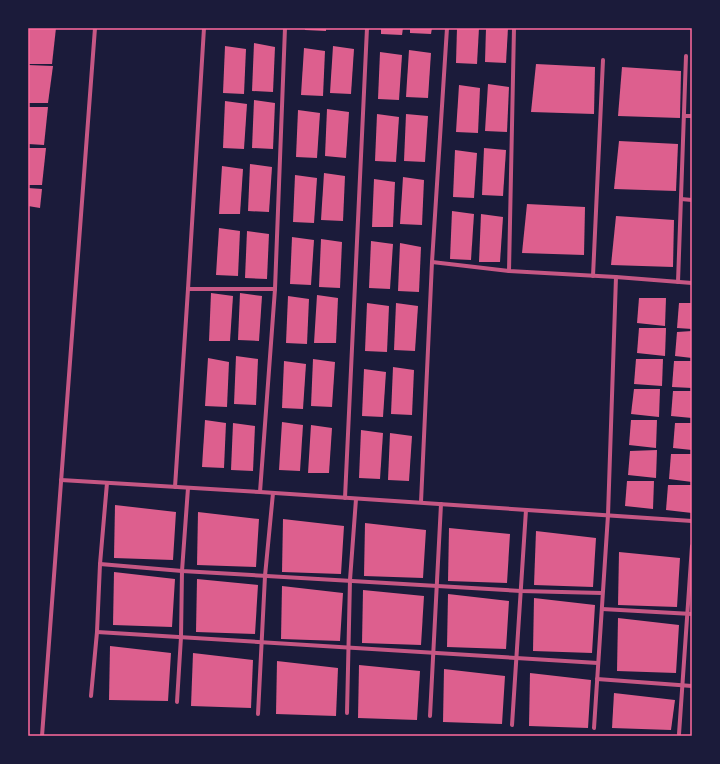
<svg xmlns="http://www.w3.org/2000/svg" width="720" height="764" viewBox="0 0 720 764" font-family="Barlow,sans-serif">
  <rect width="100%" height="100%" fill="#1b1b3a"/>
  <g fill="#dd5f8e">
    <path d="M28 28H56L52 64H28Z"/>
    <path d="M305 28H326V31L305 30Z"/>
    <path d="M381 28H403L402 35 381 34Z"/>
    <path d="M410 28H432L431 34 410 33Z"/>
    <path d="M457 28H479L477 64 456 63Z"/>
    <path d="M486 28H508L506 63 485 62Z"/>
    <path d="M254 43 275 47 273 92 252 91Z"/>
    <path d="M225 46 246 49 244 94 223 93Z"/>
    <path d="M333 46 354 49 351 94 330 93Z"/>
    <path d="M304 48 325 51 323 96 301 95Z"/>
    <path d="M409 50 431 53 428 98 406 97Z"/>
    <path d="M380 52 402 55 399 100 378 99Z"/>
    <path d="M536 64 595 67 594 114 531 112Z"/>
    <path d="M28 65 53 66 48 103H28Z"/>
    <path d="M622 67 681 71 680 118 618 116Z"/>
    <path d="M488 84 509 87 507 132 485 131Z"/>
    <path d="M459 85 480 88 478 133 456 132Z"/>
    <path d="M254 100 275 103 273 149 252 148Z"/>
    <path d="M225 101 247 104 244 149 223 148Z"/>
    <path d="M28 107H48L44 145 28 144Z"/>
    <path d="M327 109 349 112 346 158 325 156Z"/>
    <path d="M298 110 320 113 317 158 296 157Z"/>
    <path d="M377 114 399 117 396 162 375 161Z"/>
    <path d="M406 114 428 116 425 162 404 161Z"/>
    <path d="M619 141 678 144 676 191 614 189Z"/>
    <path d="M28 148H46L42 185H28Z"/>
    <path d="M484 148 506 150 503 196 482 195Z"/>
    <path d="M455 150 477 153 474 198 453 197Z"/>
    <path d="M250 164 272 167 269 212 248 211Z"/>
    <path d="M222 166 243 169 240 214H219Z"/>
    <path d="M324 173 345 176 343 221 321 220Z"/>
    <path d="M295 175 317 178 314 223 293 222Z"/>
    <path d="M403 177 424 180 422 225 400 224Z"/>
    <path d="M374 179 395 182 393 227H372Z"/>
    <path d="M28 188 42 189 40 208 28 206Z"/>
    <path d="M527 204 585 207 584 255 522 253Z"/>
    <path d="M452 211 474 214 471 260 450 259Z"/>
    <path d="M481 214 503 217 500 262H479Z"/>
    <path d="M616 216 674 220 673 267 611 265Z"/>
    <path d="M219 228 240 231 238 276 216 275Z"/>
    <path d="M247 231 269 234 267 279 245 278Z"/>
    <path d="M292 237 314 240 311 285 290 284Z"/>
    <path d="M321 239 342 242 340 288 319 287Z"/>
    <path d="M371 241 393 244 390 289 369 288Z"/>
    <path d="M400 243 421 247 419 292 398 291Z"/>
    <path d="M211 293 233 296 230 341H209Z"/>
    <path d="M240 293 262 296 259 341 238 340Z"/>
    <path d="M317 295 338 298 336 343H314Z"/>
    <path d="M288 296 309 299 307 344 286 343Z"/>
    <path d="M639 298H666L665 326 637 323Z"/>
    <path d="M367 303 389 306 387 352 365 351Z"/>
    <path d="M396 303 418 306 415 351 394 350Z"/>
    <path d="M679 303H692V329L677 328Z"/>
    <path d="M639 328H666L665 356 637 353Z"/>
    <path d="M692 331V358L675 356 677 332Z"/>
    <path d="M236 356 258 359 256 405 234 404Z"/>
    <path d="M208 358 229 362 227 407 205 406Z"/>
    <path d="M313 359 335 362 332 407 311 406Z"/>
    <path d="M636 359H663L662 386 634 384Z"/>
    <path d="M284 361 306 364 303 409 282 408Z"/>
    <path d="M674 361H692V388L672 387Z"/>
    <path d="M393 367 414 370 412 415 391 414Z"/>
    <path d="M364 369 386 372 383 417 362 416Z"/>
    <path d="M634 389H660L659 417 631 414Z"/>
    <path d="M673 391H692V418L671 416Z"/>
    <path d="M205 420 226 423 224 468 202 467Z"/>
    <path d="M631 420H657L656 448 629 445Z"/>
    <path d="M282 422 303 425 300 471 279 470Z"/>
    <path d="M233 423 255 426 253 471 231 470Z"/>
    <path d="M675 423H692V450L673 448Z"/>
    <path d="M311 425 332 428 329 473H308Z"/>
    <path d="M361 430 383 433 380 479 359 478Z"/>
    <path d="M390 433 412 436 409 481 388 480Z"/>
    <path d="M657 450 656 478 628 475 630 451Z"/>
    <path d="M671 454H692V482L669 479Z"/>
    <path d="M627 481H654L653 509 625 506Z"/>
    <path d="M668 485H692V513L666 510Z"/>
    <path d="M115 505 176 512 173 560 114 558Z"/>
    <path d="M198 512 259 519 256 567 197 565Z"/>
    <path d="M283 519 344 526 341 574 282 572Z"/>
    <path d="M365 523 426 530 423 578 364 576Z"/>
    <path d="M449 528 510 534 507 583 448 581Z"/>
    <path d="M536 531 596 538 593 587 534 585Z"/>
    <path d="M619 552 680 558 677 607 618 605Z"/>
    <path d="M114 572 175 579 172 627 113 625Z"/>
    <path d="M197 579 258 585 255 634 196 632Z"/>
    <path d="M282 586 343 593 340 641 281 639Z"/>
    <path d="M363 590 424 596 421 645 362 643Z"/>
    <path d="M448 594 509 601 506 649 447 647Z"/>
    <path d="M534 598 595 605 592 653 533 651Z"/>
    <path d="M618 618 679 625 676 673 617 671Z"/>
    <path d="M110 646 171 653 168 701 109 700Z"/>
    <path d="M193 653 253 660 251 708 191 706Z"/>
    <path d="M277 661 338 668 336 716 276 714Z"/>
    <path d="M359 665 420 671 417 720 358 718Z"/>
    <path d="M444 669 505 676 502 724 443 722Z"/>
    <path d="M530 673 591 680 588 728 529 726Z"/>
    <path d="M614 693 675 700 671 730 612 728Z"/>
  </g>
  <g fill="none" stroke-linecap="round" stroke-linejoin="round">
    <g stroke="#c65784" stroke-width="4">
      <path d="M684 116H692"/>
      <path d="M681 199 692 200"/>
      <path d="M432 262 509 271 616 277 692 283"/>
      <path d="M509 271 514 28"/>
      <path d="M593 276 603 60"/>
      <path d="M678 282 686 56"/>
      <path d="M188 289H275"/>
      <path d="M61 480 260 492 692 521"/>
      <path d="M175 487 188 289 204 28"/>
      <path d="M260 492 275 289 285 28"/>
      <path d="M345 498 367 28"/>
      <path d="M421 502 432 262 447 28"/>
      <path d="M100 564 182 571 521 591 602 593"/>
      <path d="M602 609 692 614"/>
      <path d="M97 632 598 663"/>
      <path d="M597 679 692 686"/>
      <path d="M91 696 97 632 100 564 107 483"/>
      <path d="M177 702 181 637 182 571 188 488"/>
      <path d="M347 713 350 580 356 499"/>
      <path d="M258 714 265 576 273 493"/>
      <path d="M430 716 441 504"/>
      <path d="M512 725 526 510"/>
      <path d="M594 728 608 515 616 277"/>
      <path d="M679 734 692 546"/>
      <path d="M42 736 95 28"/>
    </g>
  </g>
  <rect width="720" height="764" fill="none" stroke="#1b1b3a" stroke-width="58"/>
  <rect x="29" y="29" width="662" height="706" fill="none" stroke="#ff6b9d" stroke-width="1.5"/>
</svg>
